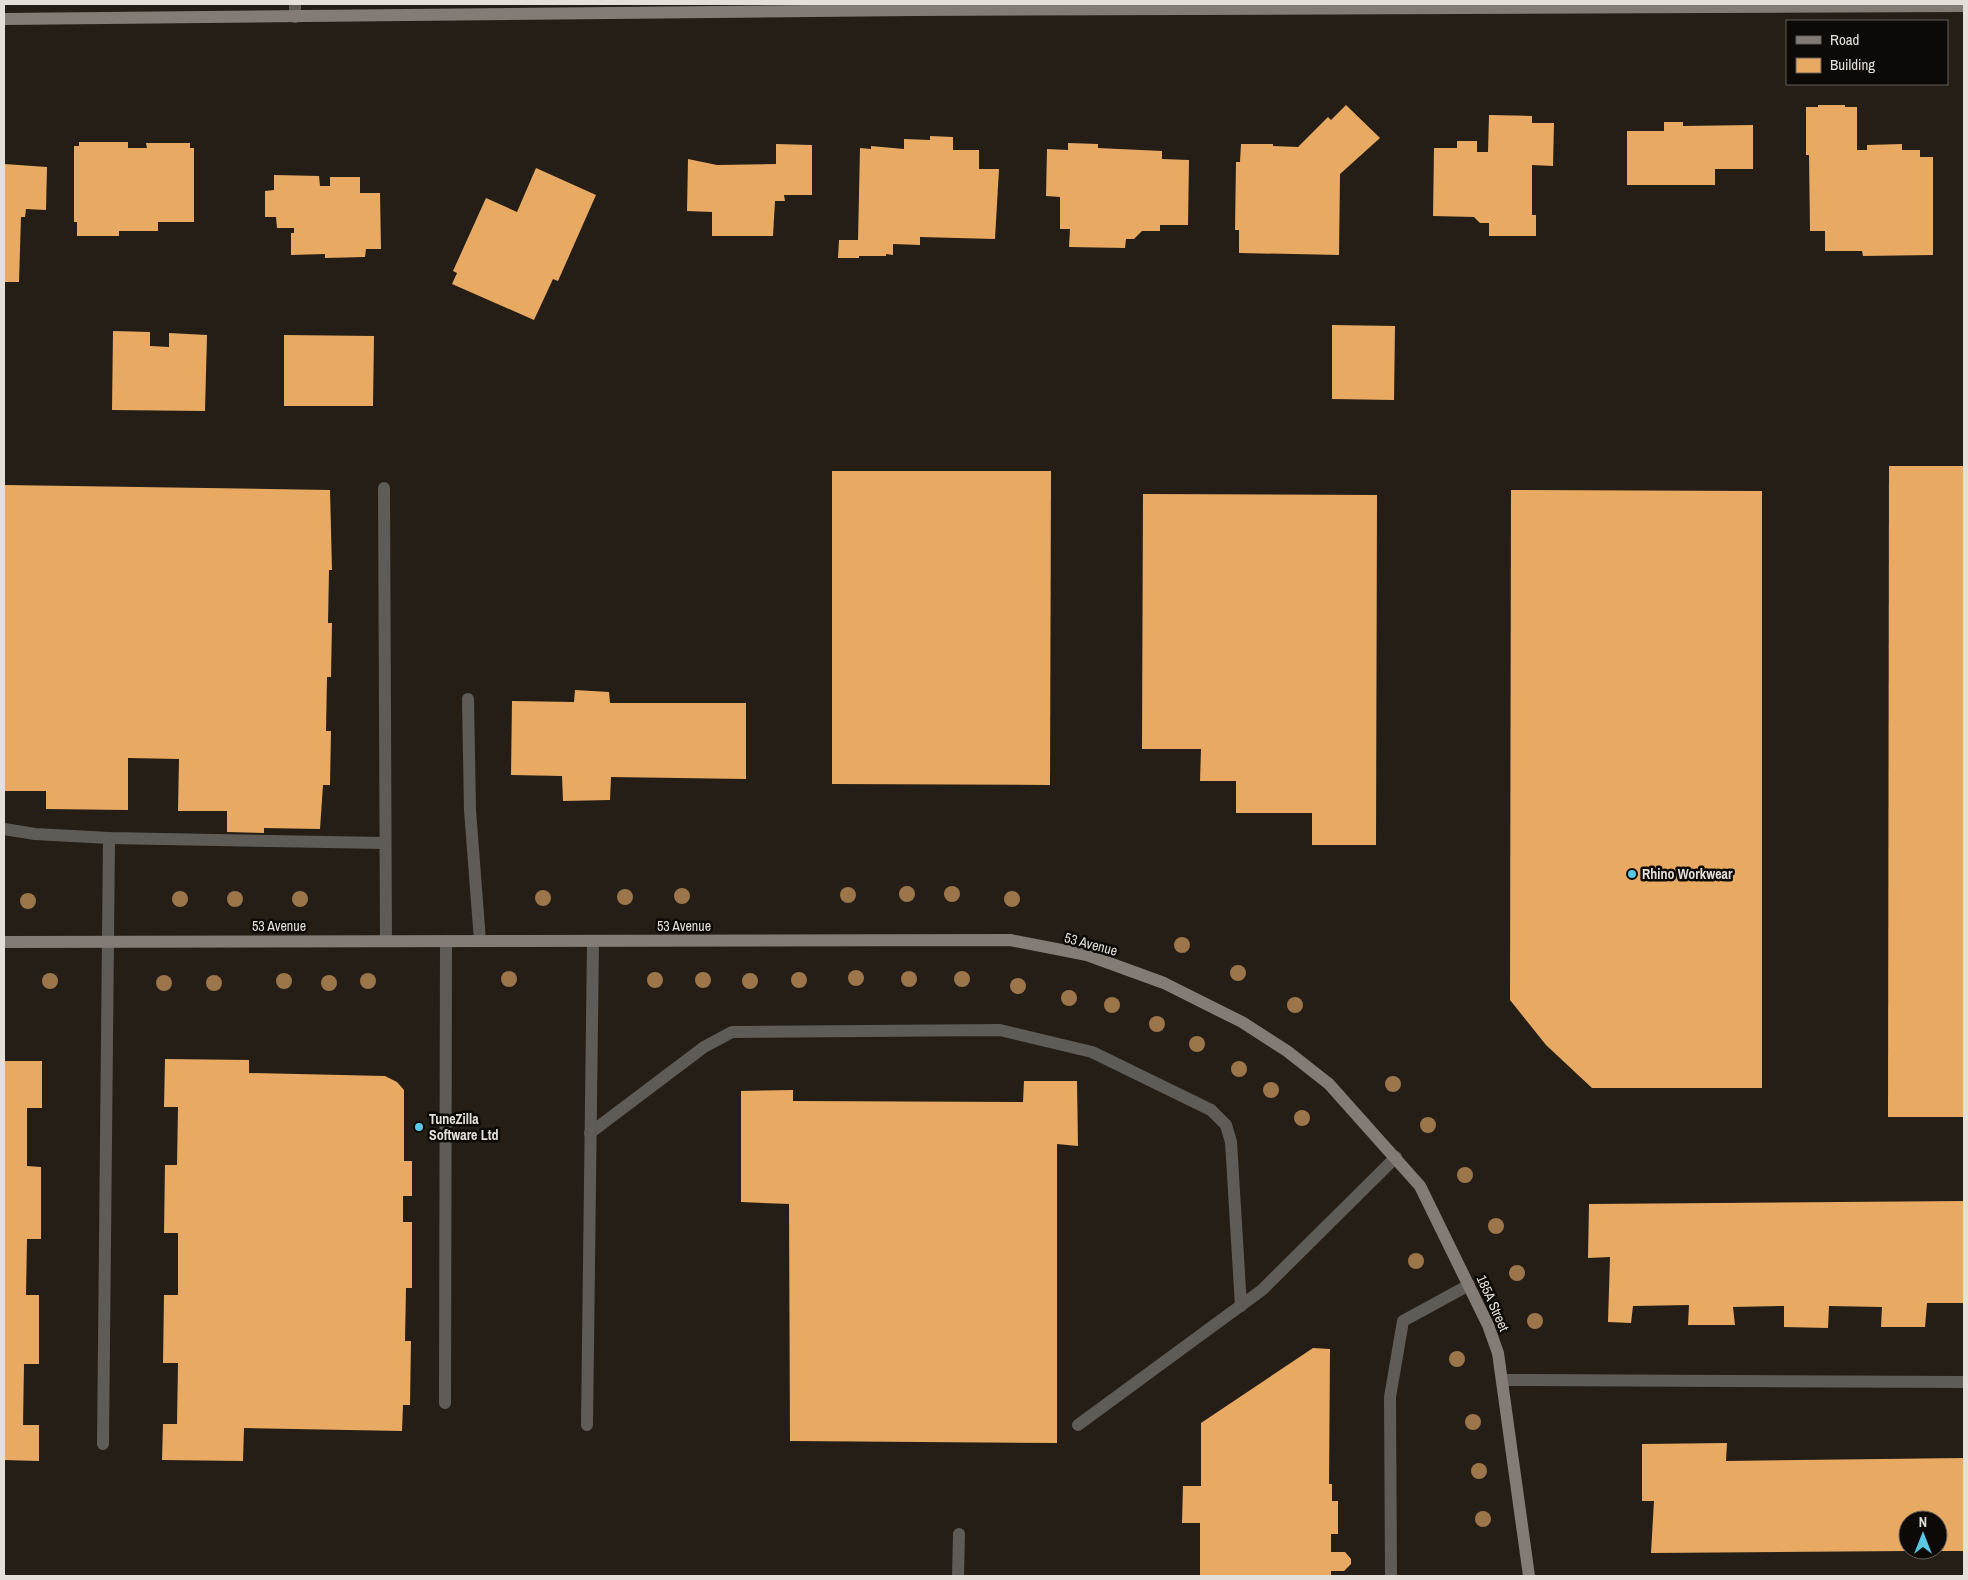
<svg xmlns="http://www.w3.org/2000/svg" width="1968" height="1580" viewBox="0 0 1968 1580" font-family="'Archivo Narrow',sans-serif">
  <rect width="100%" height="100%" fill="#251e16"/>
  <g fill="#e8aa63">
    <path d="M1346 105 1380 138 1340 174 1339 255 1239 253V230H1235L1236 162H1240L1241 144H1273V146L1298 147 1328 117 1331 120Z"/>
    <path d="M1818 105H1845V107H1857V150H1867V145L1902 144V150H1920V157H1933V255L1863 256 1862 251H1825V231H1810L1809 155H1806V107H1818Z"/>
    <path d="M1489 115 1532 116V123H1554L1553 166 1532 165V215H1536V236H1489V223H1480L1474 217 1433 216 1434 148H1457V141H1477V152H1488Z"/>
    <path d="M1664 122H1683V126L1753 125V169H1715V185H1627V131H1664Z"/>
    <path d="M930 136 953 137V150H979V169H999L995 239 920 237V245L893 244V255L886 254V256H859V258H838L839 240H858L860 148 871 149V146L904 149V139L930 140Z"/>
    <path d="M79 142H128V148H147L146 143H190V148H194V222H158V231H119V236H77V222H74V146H79Z"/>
    <path d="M1068 143 1098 144V148L1162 151V159L1189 160 1188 225H1160V231H1142L1134 239H1126L1125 248 1069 247 1070 229H1060V197L1046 196 1047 149 1068 150Z"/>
    <path d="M776 144 812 145V195H784L785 201H775L773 236H712V212L687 211 688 159 717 165 776 164Z"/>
    <path d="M4 164 47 167 46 210 26 209 25 217H21L19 282H4Z"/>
    <path d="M536 168 596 195 558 281 553 279 534 320 452 284 457 273 453 271 486 198 517 212Z"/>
    <path d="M274 175 319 176 320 186H330V177H360V193H380L381 249H366L365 257 325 258V254L291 255V233H294V228H277L276 217H265V191L274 190Z"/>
    <path d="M1332 325 1395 326 1394 400 1332 399Z"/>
    <path d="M113 331 150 332V346L169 347V333L207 335 205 411 112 410Z"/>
    <path d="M284 335 374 336 373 406H284Z"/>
    <path d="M1889 466H1964V1117H1888Z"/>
    <path d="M832 471H1051L1050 785 832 784Z"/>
    <path d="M4 485 330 490 332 570H329L328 623H332L331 677H327L326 731H331L330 785H323L320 829 264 828V833L227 832V811H178L179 759 128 758V810L46 809V791H4Z"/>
    <path d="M1511 490 1762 491V1088H1592L1546 1045 1510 1000Z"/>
    <path d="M1143 494 1377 495 1376 845H1312V813H1236V781H1200L1201 749H1142Z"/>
    <path d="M575 690 609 692 610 703H746V779L611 777 610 800 563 801 562 776 511 775 512 701 574 702Z"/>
    <path d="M165 1059 249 1060V1073L385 1076 397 1082 404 1090V1161H412V1196H403V1222H412V1288H406L405 1341H411L410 1405H403L402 1431 244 1428 243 1461 162 1460 163 1424H177L178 1363H163L164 1295H178V1233H164L165 1165H177L178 1107H164Z"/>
    <path d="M4 1061H42V1108H27V1166L41 1167V1239H27L26 1295H39V1364H24L23 1425H39V1461L4 1460Z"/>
    <path d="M1024 1081H1077L1078 1146 1057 1144V1443L790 1441 789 1204 741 1202V1091L793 1090V1101L1023 1102Z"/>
    <path d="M1964 1201V1303H1927L1925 1327H1881L1882 1307 1829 1306 1828 1328 1784 1327V1306L1733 1307 1735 1325H1688L1689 1305 1633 1306 1631 1323 1608 1322 1610 1257 1588 1258 1589 1204Z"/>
    <path d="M1313 1348 1330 1349 1329 1484H1332V1501H1338V1534H1331V1552H1345L1351 1559V1564L1344 1571H1331V1576H1200V1523H1182L1183 1486H1201V1423Z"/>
    <path d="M1727 1443 1726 1461 1964 1458V1551H1938V1520H1908V1551L1651 1553 1654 1501H1642V1444Z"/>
  </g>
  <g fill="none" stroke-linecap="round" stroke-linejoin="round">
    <g stroke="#5f5b57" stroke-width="12">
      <path d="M384 488 386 941"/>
      <path d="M468 699 470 810 480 941"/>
      <path d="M4 829 35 834 109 838 384 843"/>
      <path d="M590 1133 704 1047 732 1032 1000 1030 1092 1052 1211 1110 1226 1125 1231 1142 1241 1306"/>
      <path d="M1502 1380 1964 1382"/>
      <path d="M445 1403 446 941"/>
      <path d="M587 1425 593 941"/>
      <path d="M1078 1425 1262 1290 1396 1157"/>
      <path d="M103 1444 109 838"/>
      <path d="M958 1576 959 1534"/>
      <path d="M1391 1576 1390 1397 1403 1321 1469 1285"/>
    </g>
    <path stroke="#5f5b57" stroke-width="12" d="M295 17V4"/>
    <g stroke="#837c76" stroke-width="12">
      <path d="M4 19 915 10 1964 6"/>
      <path d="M4 942 1010 940 1087 955 1164 983 1242 1022 1287 1051 1329 1084 1420 1186 1488 1325 1498 1353 1529 1576"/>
    </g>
  </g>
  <g fill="#9c754b">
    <circle cx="907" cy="894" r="8"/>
    <circle cx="952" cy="894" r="8"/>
    <circle cx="848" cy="895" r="8"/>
    <circle cx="682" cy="896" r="8"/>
    <circle cx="625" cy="897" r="8"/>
    <circle cx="543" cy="898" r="8"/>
    <circle cx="180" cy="899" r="8"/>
    <circle cx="235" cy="899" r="8"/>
    <circle cx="300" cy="899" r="8"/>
    <circle cx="1012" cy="899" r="8"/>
    <circle cx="28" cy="901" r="8"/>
    <circle cx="1182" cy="945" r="8"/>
    <circle cx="1238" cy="973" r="8"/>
    <circle cx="856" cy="978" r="8"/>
    <circle cx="509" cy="979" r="8"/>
    <circle cx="909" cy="979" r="8"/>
    <circle cx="962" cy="979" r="8"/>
    <circle cx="655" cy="980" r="8"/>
    <circle cx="703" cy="980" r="8"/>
    <circle cx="799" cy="980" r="8"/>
    <circle cx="50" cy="981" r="8"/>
    <circle cx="284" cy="981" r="8"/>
    <circle cx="368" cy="981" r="8"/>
    <circle cx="750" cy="981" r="8"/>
    <circle cx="164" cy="983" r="8"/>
    <circle cx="214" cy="983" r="8"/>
    <circle cx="329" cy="983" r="8"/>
    <circle cx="1018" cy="986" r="8"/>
    <circle cx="1069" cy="998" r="8"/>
    <circle cx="1112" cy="1005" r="8"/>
    <circle cx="1295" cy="1005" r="8"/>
    <circle cx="1157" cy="1024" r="8"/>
    <circle cx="1197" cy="1044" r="8"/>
    <circle cx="1239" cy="1069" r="8"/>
    <circle cx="1393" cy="1084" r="8"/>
    <circle cx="1271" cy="1090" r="8"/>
    <circle cx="1302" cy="1118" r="8"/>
    <circle cx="1428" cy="1125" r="8"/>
    <circle cx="1465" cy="1175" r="8"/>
    <circle cx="1496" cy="1226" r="8"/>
    <circle cx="1416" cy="1261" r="8"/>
    <circle cx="1517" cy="1273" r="8"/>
    <circle cx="1535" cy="1321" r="8"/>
    <circle cx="1457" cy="1359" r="8"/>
    <circle cx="1473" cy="1422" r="8"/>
    <circle cx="1479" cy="1471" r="8"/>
    <circle cx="1483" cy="1519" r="8"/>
  </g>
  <g fill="#5ac8e5" stroke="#0c0906" stroke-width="2">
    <circle cx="1632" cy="874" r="5"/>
    <circle cx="419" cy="1127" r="5"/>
  </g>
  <g text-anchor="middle" stroke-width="5" stroke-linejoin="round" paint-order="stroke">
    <g font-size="14" font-weight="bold" fill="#e5dfda" stroke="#0c0906" text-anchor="start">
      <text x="1642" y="879">Rhino Workwear</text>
      <text x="429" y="1124">TuneZilla<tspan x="429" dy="16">Software Ltd</tspan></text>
    </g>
    <g font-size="14" fill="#e5dfda" stroke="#0c0906">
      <text x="279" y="931">53 Avenue</text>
      <text x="684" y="931">53 Avenue</text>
      <text transform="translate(1091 944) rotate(15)" y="5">53 Avenue</text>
      <text transform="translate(1493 1303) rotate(66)" y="5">185A Street</text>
    </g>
  </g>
  <rect width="1968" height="1580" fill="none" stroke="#e5dfda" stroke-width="10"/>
  <rect x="1786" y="20" width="162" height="65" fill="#0c0906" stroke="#635f5b"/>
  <rect x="1796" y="36" width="25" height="8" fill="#837c76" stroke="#635f5b"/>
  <text x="1830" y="45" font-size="15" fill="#e5dfda">Road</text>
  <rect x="1796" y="58" width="25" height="15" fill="#e8aa63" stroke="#635f5b"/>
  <text x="1830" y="70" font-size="15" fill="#e5dfda">Building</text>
  <g transform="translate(1923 1535)"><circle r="24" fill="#0c0906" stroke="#635f5b"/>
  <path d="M0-4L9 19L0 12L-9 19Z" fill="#5ac8e5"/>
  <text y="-8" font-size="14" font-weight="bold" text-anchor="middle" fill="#e5dfda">N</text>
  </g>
</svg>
